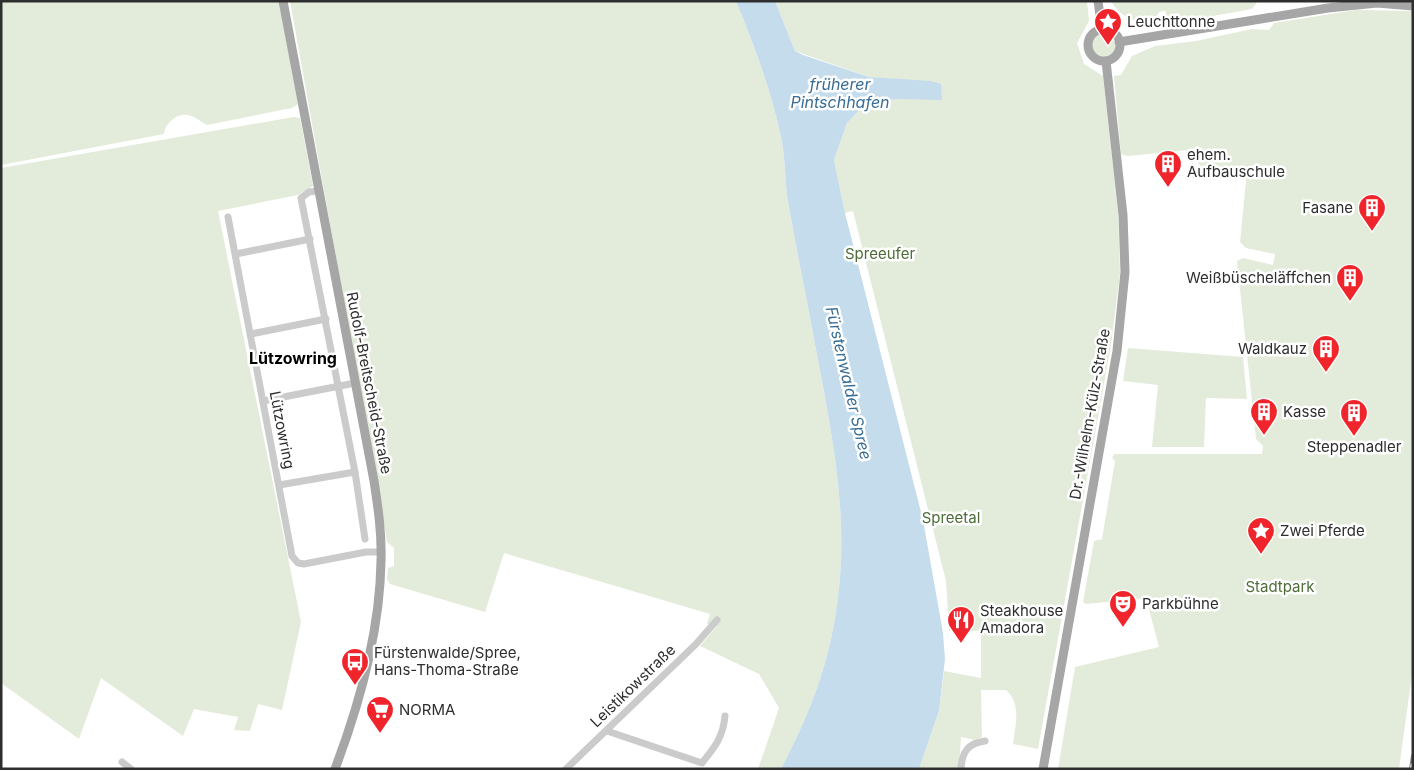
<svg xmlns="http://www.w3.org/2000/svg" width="1414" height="770" viewBox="0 0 1414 770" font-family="Inter,sans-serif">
  <rect width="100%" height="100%" fill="#fff"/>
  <g fill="#e3ecda">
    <path d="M1 1H279L298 104 292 108 207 125C201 122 194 116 188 115 176 113 165 124 164 134L1 165Z"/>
    <path d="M290 1H736C754 45 771 90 781 137 785 156 785 176 787 196 794 236 802 277 810 317 825 402 847 490 840 577 834 652 815 703 781 769H758L779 708 759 674 700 646 717 626 707 624 710 614 504 553 485 612 390 584 387 579 388 568 394 566V548L387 542Z"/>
    <path d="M775 1H1087L1089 21 1077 43 1084 64 1103 76 1118 212 1120 273 1111 345 1038 749 1013 744C1015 725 1022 704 1006 690H981L982 737 975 740 961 737 959 769H919L939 711 944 671 981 678V631H949L946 581 853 211 845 213 834 160 847 123 866 103 898 99 899 80 869 77 795 51Z"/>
    <path d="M1111 1H1258L1252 9 1174 23 1168 22 1165 11 1159 12 1153 22C1133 23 1122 18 1111 1Z"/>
    <path d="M1356 10 1413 11V667L1399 769H1058L1075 667 1159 647 1146 598 1086 604 1083 602 1094 541 1102 539 1115 461 1112 458 1114 454H1262L1263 446 1256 439 1237 261 1243 258 1273 265 1275 254 1246 248 1240 242 1247 170 1204 172 1190 150 1128 156 1121 154 1114 76 1121 75 1132 56 1155 46 1196 41 1252 29 1269 30 1274 23Z"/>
    <circle cx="1103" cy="46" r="12"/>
    <path d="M294 117 300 118 313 186 298 195 218 211 301 622 282 710 258 704 250 731 234 730 238 717 194 709 183 736 101 678 79 739 1 683V168Z"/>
    <path d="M1128 348 1243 357 1247 399 1206 398 1204 447H1152L1158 385 1123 381Z"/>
  </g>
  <path fill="#c5dced" d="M736 1H775L795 51 803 55 869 77 931 81 941 84 942 100 898 99 866 103 847 123 834 160 845 213 923 520 943 633 945 659 939 711 919 769H781C815 703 834 652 840 577 847 490 825 402 810 317 802 277 794 236 787 196 785 176 785 156 781 137 771 90 754 45 736 1Z"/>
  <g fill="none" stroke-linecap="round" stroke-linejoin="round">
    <g stroke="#cbcbcb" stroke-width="7">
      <path d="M318 191 309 192 301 198 355 472 365 539"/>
      <path d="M228 217 292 556 298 563 304 564 366 552H381"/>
      <path d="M236 254 310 239"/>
      <path d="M251 334 326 319"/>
      <path d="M263 401 355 383"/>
      <path d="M279 485 355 472"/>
      <path d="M607 731 702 763C715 747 723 737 725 716"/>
      <path d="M122 762 131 769"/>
      <path d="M566 769 696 644 717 620"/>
      <path d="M961 769C962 752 968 743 985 741"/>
    </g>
    <g stroke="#a6a6a6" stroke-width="9">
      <path d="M283 1 374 481C378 507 382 534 381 561 380 631 360 703 335 769"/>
      <path d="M1098 1 1102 30"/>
      <circle cx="1104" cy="45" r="16"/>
      <path d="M1119 42 1328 8 1377 3 1413 6"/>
      <path d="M1043 769 1117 351 1125 272 1123 215 1106 61"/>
    </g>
    <defs>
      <path id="rail" d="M1411 769 1413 756"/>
    </defs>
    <use href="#rail" stroke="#838383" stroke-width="4"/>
    <use href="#rail" stroke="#fff" stroke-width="2" stroke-dasharray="5.5" stroke-linecap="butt"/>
  </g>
  <defs>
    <symbol id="sight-pin" viewBox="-11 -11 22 30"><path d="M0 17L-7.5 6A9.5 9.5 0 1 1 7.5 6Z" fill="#f0252c" stroke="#fff"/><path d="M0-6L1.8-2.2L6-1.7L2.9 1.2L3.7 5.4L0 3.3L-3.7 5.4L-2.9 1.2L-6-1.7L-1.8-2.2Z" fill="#fff"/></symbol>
    <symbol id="building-pin" viewBox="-11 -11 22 30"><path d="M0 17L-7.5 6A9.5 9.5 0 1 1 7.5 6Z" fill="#f0252c" stroke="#fff"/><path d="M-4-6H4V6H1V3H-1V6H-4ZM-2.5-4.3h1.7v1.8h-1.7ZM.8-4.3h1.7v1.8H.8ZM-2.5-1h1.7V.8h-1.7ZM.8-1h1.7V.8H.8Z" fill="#fff"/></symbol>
    <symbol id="theatre-pin" viewBox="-11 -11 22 30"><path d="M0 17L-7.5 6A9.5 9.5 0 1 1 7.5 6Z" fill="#f0252c" stroke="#fff"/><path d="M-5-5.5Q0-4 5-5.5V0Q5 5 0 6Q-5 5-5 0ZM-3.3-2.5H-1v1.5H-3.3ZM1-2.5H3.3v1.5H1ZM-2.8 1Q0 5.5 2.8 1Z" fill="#fff"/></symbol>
    <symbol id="restaurant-pin" viewBox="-11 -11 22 30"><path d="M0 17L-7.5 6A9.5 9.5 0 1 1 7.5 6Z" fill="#f0252c" stroke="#fff"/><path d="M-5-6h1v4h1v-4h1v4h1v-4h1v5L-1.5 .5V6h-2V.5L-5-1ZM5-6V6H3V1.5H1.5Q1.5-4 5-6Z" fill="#fff"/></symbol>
    <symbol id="bus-pin" viewBox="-11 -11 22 30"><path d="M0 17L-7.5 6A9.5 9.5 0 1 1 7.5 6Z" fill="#f0252c" stroke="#fff"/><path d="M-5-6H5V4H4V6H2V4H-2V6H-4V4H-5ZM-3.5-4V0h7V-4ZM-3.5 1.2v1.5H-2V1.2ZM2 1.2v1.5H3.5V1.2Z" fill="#fff"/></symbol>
    <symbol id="supermarket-pin" viewBox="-11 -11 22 30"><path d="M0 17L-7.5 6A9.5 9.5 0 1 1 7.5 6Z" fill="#f0252c" stroke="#fff"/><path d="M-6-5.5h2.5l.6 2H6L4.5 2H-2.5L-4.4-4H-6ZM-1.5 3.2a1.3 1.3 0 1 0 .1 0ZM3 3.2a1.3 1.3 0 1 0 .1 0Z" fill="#fff"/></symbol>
  </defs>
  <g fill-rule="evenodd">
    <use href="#sight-pin" x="1092" y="6" width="32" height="43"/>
    <use href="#building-pin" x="1152" y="148" width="32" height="43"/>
    <use href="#building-pin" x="1356" y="192" width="32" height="43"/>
    <use href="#building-pin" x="1334" y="262" width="32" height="43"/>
    <use href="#building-pin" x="1310" y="333" width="32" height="43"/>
    <use href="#building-pin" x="1248" y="396" width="32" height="43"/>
    <use href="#building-pin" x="1338" y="397" width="32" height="43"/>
    <use href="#sight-pin" x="1245" y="515" width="32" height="43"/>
    <use href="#theatre-pin" x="1107" y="588" width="32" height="43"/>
    <use href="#restaurant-pin" x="945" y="604" width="32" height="43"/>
    <use href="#bus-pin" x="339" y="646" width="32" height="43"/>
    <use href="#supermarket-pin" x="364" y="694" width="32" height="43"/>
  </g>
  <g text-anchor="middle" stroke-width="5" stroke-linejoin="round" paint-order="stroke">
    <g font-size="15" fill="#2e2e2e" stroke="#fff" text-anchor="start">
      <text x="1127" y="27">Leuchttonne</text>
      <text x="1187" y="160">ehem.<tspan x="1187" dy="17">Aufbauschule</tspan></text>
      <text x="1353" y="213" text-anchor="end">Fasane</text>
      <text x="1331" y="283" text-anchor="end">Weißbüscheläffchen</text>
      <text x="1307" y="354" text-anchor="end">Waldkauz</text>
      <text x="1283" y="417">Kasse</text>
      <text x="1354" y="452" text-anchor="middle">Steppenadler</text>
      <text x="1280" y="536">Zwei Pferde</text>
      <text x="1142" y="609">Parkbühne</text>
      <text x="980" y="616">Steakhouse<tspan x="980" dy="17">Amadora</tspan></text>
      <text x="374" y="658">Fürstenwalde/Spree,<tspan x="374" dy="17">Hans-Thoma-Straße</tspan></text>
      <text x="399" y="715">NORMA</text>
    </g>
    <g font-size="15" fill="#4e6c38" stroke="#fff">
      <text x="880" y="259">Spreeufer</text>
      <text x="951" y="523">Spreetal</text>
      <text x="1280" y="592">Stadtpark</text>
    </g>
    <g font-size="15" fill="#2e2e2e" stroke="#fff">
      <text transform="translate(369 383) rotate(79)" y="5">Rudolf-Breitscheid-Straße</text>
      <text transform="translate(1090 414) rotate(-80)" y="5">Dr.-Wilhelm-Külz-Straße</text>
      <text transform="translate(282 430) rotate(79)" y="5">Lützowring</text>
      <text transform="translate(633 686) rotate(-44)" y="5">Leistikowstraße</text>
    </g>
    <g font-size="16" font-style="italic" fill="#376c95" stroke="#fff">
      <text x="840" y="90">früherer<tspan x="840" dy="18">Pintschhafen</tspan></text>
      <text transform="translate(849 383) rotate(77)" y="6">Fürstenwalder Spree</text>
    </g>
    <g font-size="16" font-weight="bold" fill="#000" stroke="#fff">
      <text x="293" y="364">Lützowring</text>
    </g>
  </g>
  <rect width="1414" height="770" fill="none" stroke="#2e2e2e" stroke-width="5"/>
</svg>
